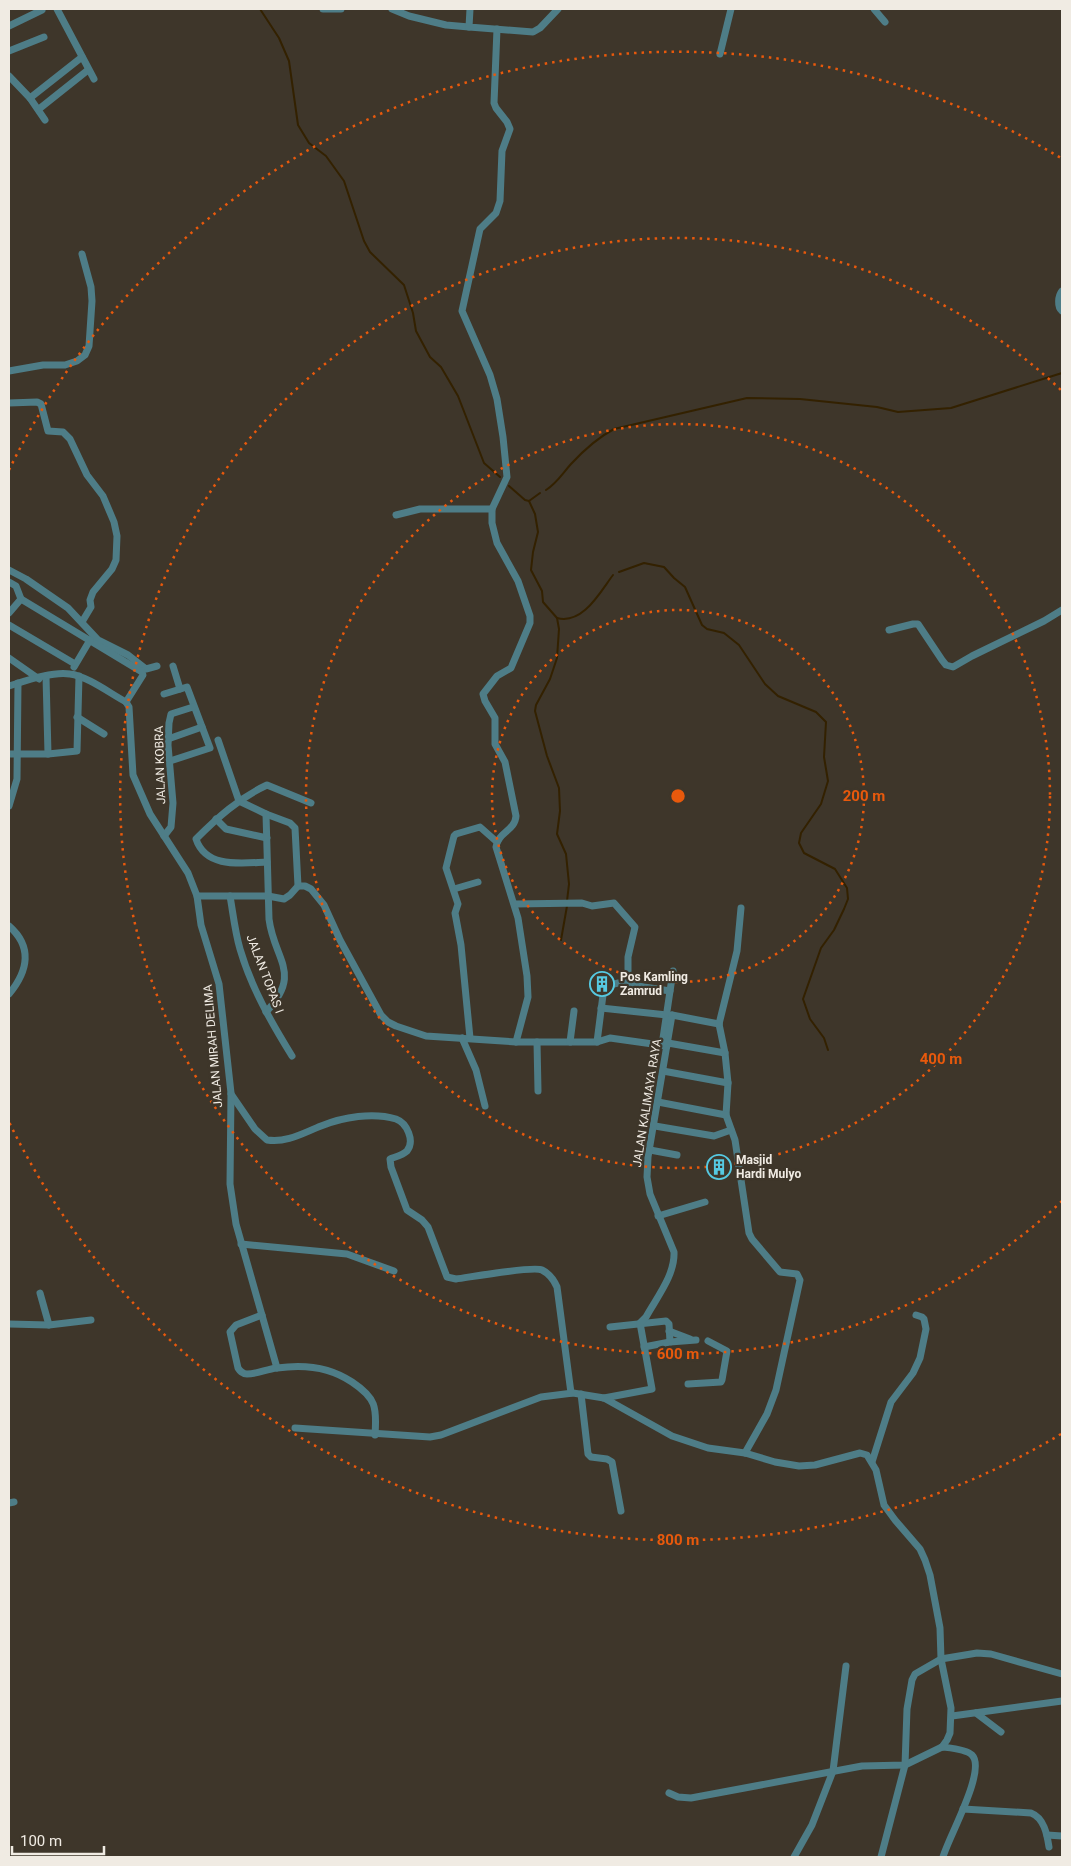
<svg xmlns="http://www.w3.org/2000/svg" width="1071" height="1866" viewBox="0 0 1071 1866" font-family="Roboto,sans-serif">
  <rect width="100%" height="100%" fill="#3e362a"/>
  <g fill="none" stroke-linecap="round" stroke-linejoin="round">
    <g stroke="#332100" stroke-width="2">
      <path d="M260 9 279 38 289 61 298 125 309 143 326 156 344 181 364 241 370 252 404 285 413 313 416 331 430 357 441 367 458 396 484 463 500 477"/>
      <path d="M509 486 525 500 529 501 540 493"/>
      <path d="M546 490C557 483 562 474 571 464 584 450 597 438 614 429L747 398 800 399 877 407 898 412 951 408 1062 373"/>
      <path d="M529 501 535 514 538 532 533 552 531 570 542 591 543 602 557 618 559 629 557 658 550 679 536 705 535 711 547 756 559 788 560 811 557 834 566 854 569 884 567 901"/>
      <path d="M619 572 644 563 664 567 674 578 685 587 702 625 707 629 724 633 739 645 765 684 778 696 816 712 826 722 824 757 828 781 821 804 801 833 799 843 804 853 835 869 847 888 848 899 844 909 834 930 821 948 803 999 810 1019 824 1038 828 1050"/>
      <path d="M557 618C583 625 600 592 613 575"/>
      <path d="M561 940 567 906"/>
    </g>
    <g stroke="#4e7d87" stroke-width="7">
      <path d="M57 9 94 79"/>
      <path d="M323 9H341"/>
      <path d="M392 9 409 16 446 25 469 27"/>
      <path d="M470 9 469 27 533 32 540 28 558 9"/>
      <path d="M874 9 885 22"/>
      <path d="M9 26 42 10"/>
      <path d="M497 29 494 103 496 108 507 122 510 129 502 151 500 201 496 213 480 229 462 311 490 375 497 399 503 437 507 477 492 509V523L497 543 518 581 530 616V623L511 668 497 676 483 694 485 701 495 718V744L505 762 516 816C515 831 498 832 496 847L518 918 527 976 528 997 516 1042"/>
      <path d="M9 51 44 37"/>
      <path d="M720 54 731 9"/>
      <path d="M9 76 30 98 45 120"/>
      <path d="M30 98 82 57"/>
      <path d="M39 109 88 70"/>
      <path d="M1062 291C1058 296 1057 307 1062 311"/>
      <path d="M9 371 43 365H65L77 361 85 355 89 346 92 301 91 287 82 254"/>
      <path d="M9 403 37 402 41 404 48 431 63 432 70 439 87 475 103 496 114 522 117 536 116 560 112 569 93 592 90 600 91 607 82 622"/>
      <path d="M396 515 420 509H492"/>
      <path d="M9 570 26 579 68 608 98 640 128 655 146 669 157 666"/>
      <path d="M9 582 16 586 21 599 142 672 143 675 126 702"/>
      <path d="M9 613 21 599"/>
      <path d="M9 625 75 664"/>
      <path d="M889 630 913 624H918L942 660 946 665 953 667 972 656 1044 621 1062 610"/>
      <path d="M9 658 39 679"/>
      <path d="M173 666 180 689"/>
      <path d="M74 667 90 640"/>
      <path d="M46 676 48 754"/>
      <path d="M9 686C25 681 53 671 70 674 87 676 111 694 126 702L129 707 133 775 150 814 188 873 197 896 201 925 219 984 231 1093 230 1184 236 1224 277 1368"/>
      <path d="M164 694 187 687 210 748 170 761"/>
      <path d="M77 717 104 734"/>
      <path d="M168 739 202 727"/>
      <path d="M9 754H48L77 751 79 676"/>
      <path d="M9 806 17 779 18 683"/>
      <path d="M216 819 226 829 267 838"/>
      <path d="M164 836 171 827 173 803 168 745 169 723 171 714 193 707"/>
      <path d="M267 862C242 863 206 869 196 839 217 818 239 798 267 785L311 803"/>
      <path d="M298 886H305L311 889 324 905 340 940 381 1015 388 1022 396 1026 426 1036 516 1042H597L610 1038 667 1046"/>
      <path d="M454 889 478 882"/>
      <path d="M197 896H268L284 899 290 895 298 886 295 828 290 823 266 814 239 801 218 740"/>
      <path d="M230 896C233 913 235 932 240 949 251 987 271 1022 292 1056"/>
      <path d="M515 904 582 903 592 906 614 903 635 927 628 957V984"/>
      <path d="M9 926C33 947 28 971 9 994"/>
      <path d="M601 1008 667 1015"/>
      <path d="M266 1012C303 973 274 960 269 919L266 814"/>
      <path d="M672 1015 719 1024"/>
      <path d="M719 1024 725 1053 728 1083 726 1115 735 1140 749 1233 752 1239 780 1272 797 1274 800 1280 776 1390 767 1414 745 1453"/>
      <path d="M719 1024 737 951 741 908"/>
      <path d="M462 1038 476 1070 485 1106"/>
      <path d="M470 1038 461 945 455 913 458 904 446 868 454 836 456 834 480 827 497 842"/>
      <path d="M537 1042 538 1091"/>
      <path d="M570 1042 574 1011"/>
      <path d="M597 1042 603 995C606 988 611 984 618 983L670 991"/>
      <path d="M668 1043 725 1053"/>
      <path d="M662 1045 673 971"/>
      <path d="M663 1071 728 1083"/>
      <path d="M231 1094 255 1129 267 1140C287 1143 303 1133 321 1126 343 1117 373 1112 396 1119 407 1123 415 1141 407 1151 403 1155 395 1157 390 1159L391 1167 407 1210 422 1220 428 1227 447 1277 456 1279C471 1277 532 1266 542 1270 550 1274 554 1280 557 1287L571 1393"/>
      <path d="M658 1102 726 1115"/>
      <path d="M655 1126 714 1136 731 1130"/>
      <path d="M650 1150 677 1155"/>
      <path d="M658 1216 705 1202"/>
      <path d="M241 1244 347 1254 394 1271"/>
      <path d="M40 1293 49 1325"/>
      <path d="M262 1315 236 1325 230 1332 238 1368C240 1371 242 1374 247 1374 257 1374 267 1369 277 1368 304 1364 330 1367 352 1382 376 1398 377 1407 375 1435"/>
      <path d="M9 1324 49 1325 91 1320"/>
      <path d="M610 1327 666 1321 669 1324 670 1342"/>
      <path d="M669 1331 690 1339"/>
      <path d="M644 1347 670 1342 696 1340"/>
      <path d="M688 1384 721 1382 722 1380 727 1351 708 1341"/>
      <path d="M581 1394 588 1454 591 1457 607 1459 612 1462 621 1511"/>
      <path d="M604 1398 652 1389 640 1323 646 1317C657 1297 675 1275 674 1252L650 1194 647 1177 648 1157 672 1015"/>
      <path d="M295 1428 430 1437 441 1435 541 1397 573 1393 604 1398 672 1436 708 1448 745 1453 775 1462 799 1466 815 1465 860 1453 867 1455 876 1470 884 1505 895 1520 920 1549 925 1560 930 1575 940 1628 941 1659 951 1708 950 1733 947 1740 942 1747 905 1765 862 1766 691 1798 678 1797 669 1793"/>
      <path d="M872 1462 891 1402 913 1373 920 1358 926 1329 924 1319 922 1317 916 1315"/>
      <path d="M9 1503 14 1502"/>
      <path d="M976 1713 1001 1732"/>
      <path d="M952 1716 1062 1701"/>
      <path d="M942 1747C950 1748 966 1749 972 1755 987 1770 948 1838 943 1857"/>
      <path d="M963 1809 1031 1813C1044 1818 1047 1834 1049 1847"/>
      <path d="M1047 1835 1062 1836"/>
      <path d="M794 1857 812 1825 833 1771 846 1666"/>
      <path d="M881 1857 905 1765 907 1709 912 1680 915 1674 941 1659 977 1653 991 1654 1062 1674"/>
    </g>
  </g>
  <g fill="none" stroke="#e8590c" stroke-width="2.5" stroke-dasharray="2.5 5">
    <circle cx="678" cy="796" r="186"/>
    <circle cx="678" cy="796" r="372"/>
    <path d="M1062 1201A558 558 0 1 1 1062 391"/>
    <path d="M1061 1434A744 744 0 0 1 9 1122M9 470A744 744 0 0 1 1061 158"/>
  </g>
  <defs>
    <symbol id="building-ring" viewBox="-11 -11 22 22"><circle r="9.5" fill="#3e362a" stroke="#56c9e1" stroke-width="1.5"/><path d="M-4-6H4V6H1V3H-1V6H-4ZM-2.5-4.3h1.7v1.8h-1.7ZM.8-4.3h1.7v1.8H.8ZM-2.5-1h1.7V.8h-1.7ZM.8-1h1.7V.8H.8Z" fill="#56c9e1"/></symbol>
  </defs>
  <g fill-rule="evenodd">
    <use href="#building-ring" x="588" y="970" width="28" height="28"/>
    <use href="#building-ring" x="705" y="1153" width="28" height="28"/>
  </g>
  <g text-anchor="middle" stroke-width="4.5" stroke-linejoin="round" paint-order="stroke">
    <g font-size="12" fill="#f0ebe3" stroke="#3e362a">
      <text transform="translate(160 765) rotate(-92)" y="4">JALAN KOBRA</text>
      <text transform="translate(265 974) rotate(69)" y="4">JALAN TOPAS I</text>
      <text transform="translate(213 1046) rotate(-95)" y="4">JALAN MIRAH DELIMA</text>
      <text transform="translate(647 1103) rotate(-81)" y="4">JALAN KALIMAYA RAYA</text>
    </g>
    <g font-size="12" font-weight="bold" fill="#f0ebe3" stroke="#3e362a" text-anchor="start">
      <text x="620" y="981">Pos Kamling<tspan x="620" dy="14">Zamrud</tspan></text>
      <text x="736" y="1164">Masjid<tspan x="736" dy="14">Hardi Mulyo</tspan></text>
    </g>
  </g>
  <circle cx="678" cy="796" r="8" fill="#e8590c" stroke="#3e362a" stroke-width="2.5"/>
  <g font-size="15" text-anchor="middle" font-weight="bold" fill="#e8590c" stroke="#3e362a" stroke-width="4.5" stroke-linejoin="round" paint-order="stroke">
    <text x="864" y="801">200 m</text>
    <text x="941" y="1064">400 m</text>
    <text x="678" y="1359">600 m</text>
    <text x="678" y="1545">800 m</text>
  </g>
  <rect width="1071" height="1866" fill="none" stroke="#f0ebe3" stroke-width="20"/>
  <path d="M12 1846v8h92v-8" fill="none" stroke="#f0ebe3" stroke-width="2.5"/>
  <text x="20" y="1846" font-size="15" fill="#f0ebe3" stroke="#3e362a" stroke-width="4" paint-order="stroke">100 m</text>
</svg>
